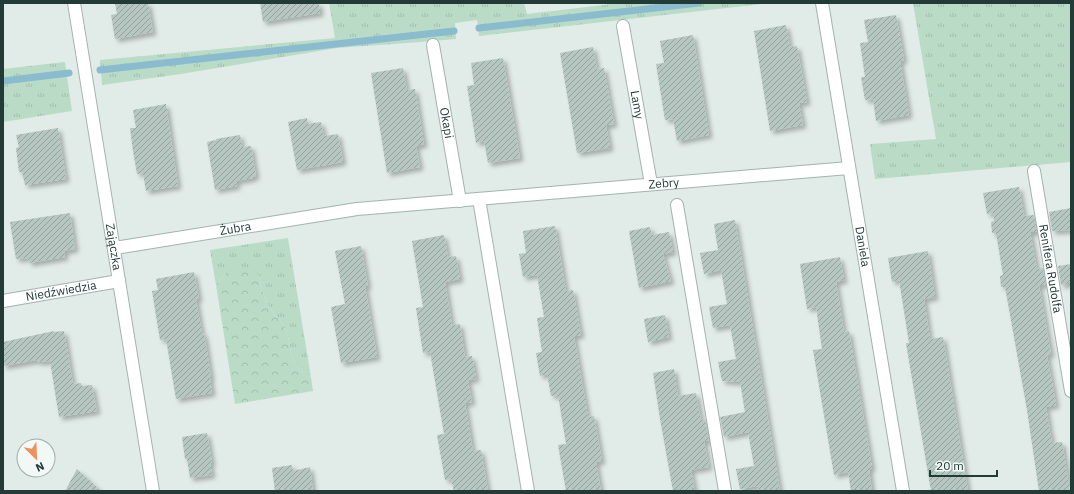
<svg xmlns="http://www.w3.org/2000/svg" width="1074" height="494" viewBox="0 0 1074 494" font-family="'IBM Plex Sans',sans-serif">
  <defs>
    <pattern id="grass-tufts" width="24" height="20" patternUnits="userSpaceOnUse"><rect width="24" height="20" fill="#badcc7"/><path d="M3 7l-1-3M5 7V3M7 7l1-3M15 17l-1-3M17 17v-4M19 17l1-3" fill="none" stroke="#a0beac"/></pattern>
    <pattern id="forest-crowns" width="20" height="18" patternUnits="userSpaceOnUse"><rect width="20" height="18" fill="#badcc7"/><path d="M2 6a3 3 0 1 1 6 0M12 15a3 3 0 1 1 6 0" fill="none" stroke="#a0beac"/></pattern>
    <pattern id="building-hatch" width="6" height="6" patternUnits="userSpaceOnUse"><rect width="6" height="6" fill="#b6c6c1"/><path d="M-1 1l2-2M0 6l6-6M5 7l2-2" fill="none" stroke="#94a29e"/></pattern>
    <filter id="shadow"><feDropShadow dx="3.5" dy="3.5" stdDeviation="2" flood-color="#0004"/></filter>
  </defs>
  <rect width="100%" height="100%" fill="#e1ebe8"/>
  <g fill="url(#grass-tufts)">
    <path d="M329 3H524L527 14 620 3H770L479 36 477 20 455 23 456 39 421 42 337 48 181 74 102 85 100 60 335 38Z"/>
    <path d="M913 3H1071V162L875 179 870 144 936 139Z"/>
    <path d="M65 62 72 111 3 122V69Z"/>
    <path d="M288 238 311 377C286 365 294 349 285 328 283 323 278 319 275 315 265 301 262 292 259 275L225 274 216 285 210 250Z"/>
  </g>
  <path fill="url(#forest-crowns)" d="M235 268H247L259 275C262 292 265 301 275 315 278 319 283 323 285 328 294 349 286 365 311 377L313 391 235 404 216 285 225 274Z"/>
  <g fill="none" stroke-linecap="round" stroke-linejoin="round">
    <g stroke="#8abbcf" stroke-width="7">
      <path d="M479 28 699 3"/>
      <path d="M100 70 454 31"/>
      <path d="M3 81 69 73"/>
    </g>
  </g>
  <g fill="url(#building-hatch)" filter="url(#shadow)">
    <path d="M115 3H148L153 32 115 39 111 15 117 14Z"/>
    <path d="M260 3H319L320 13 263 22Z"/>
    <path d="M896 15 904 60 900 61 909 115 876 121 873 99 865 100 861 77H865L860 43 868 42 864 20Z"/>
    <path d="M786 25 790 47 797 46 807 102 799 103 803 125 770 131 754 31Z"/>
    <path d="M693 35 709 135 677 141 673 119 665 120 656 64 664 63 660 41Z"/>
    <path d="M593 47 597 69 604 68 614 124 606 125 610 148 577 153 560 53Z"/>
    <path d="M503 58 520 158 488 163 484 141 476 143 467 86 474 85 471 63Z"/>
    <path d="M403 68 407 90 415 89 424 144 416 146 420 167 387 173 371 73Z"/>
    <path d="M166 104 178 186 146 191 143 173 137 174 133 151 130 128H136L133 110Z"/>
    <path d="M307 118 308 124 321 122 324 136 338 134 343 162 297 170 288 122Z"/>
    <path d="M58 128 66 179 25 185 22 172H19L16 148 19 147 16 135Z"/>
    <path d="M240 135 242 147 251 146 256 176 252 177 253 178 236 181 237 186 215 190 207 142 216 140V139Z"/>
    <path d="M1019 187 1024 216 1034 215 1037 232H1030L1037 269 1043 268 1046 285H1039L1051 354 1047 355 1056 405 1046 407 1052 443 1062 442 1070 491H1039L1027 410 1005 287H1001L1000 276 1003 275 996 233H992L991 222 994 221 993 213 987 214 983 193Z"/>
    <path d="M1071 208V230L1052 231 1049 212Z"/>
    <path d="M70 213 75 249 64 251 65 257 29 263 28 258 16 259 10 222Z"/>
    <path d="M735 220 753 329 780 491H759L758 486 740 489 736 469 754 466 748 432 724 437 720 417 745 412 740 382 722 381 718 362 736 359 730 325 713 328 709 307 727 304 721 270 704 274 700 253 718 250 714 224Z"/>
    <path d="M555 226 566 291 573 290 581 335 574 336 588 417 594 416 602 461 596 462 601 491H566L558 445 566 444 558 395 551 396 547 374 540 376 536 353 542 352 537 318 544 317 537 275 523 277 519 254 526 253 523 231Z"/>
    <path d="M650 227 652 235 669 232 673 252 663 254 671 281 639 288 629 231Z"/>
    <path d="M444 235 448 257 456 256 460 279 445 282 452 325 460 324 465 357 472 356 476 379 468 380 472 402 465 403 473 451 481 450 488 491H454L451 479 445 480 437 435 444 434 430 352 423 353 416 308 423 307 412 241Z"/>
    <path d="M361 246 368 286H365L377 357 341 363 331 307 345 304 335 251Z"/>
    <path d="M928 251 935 297 924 299 930 339 943 337 968 491H931L912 379 906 343H909L899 280 892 282 888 258Z"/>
    <path d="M840 257 844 280 836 282 844 332 849 331 872 468 869 469 872 491H851L848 472 834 475 813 350 822 349 816 307 807 309 800 264Z"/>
    <path d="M1071 264V282L1068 283V284L1061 285 1058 266Z"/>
    <path d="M194 272 199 298 196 299 202 334 204 333 206 345 211 377 210 378 212 393 176 399 166 339 160 340 152 291 158 290 156 279Z"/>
    <path d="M665 315 669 337 648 342 644 319Z"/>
    <path d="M54 331V332L64 331 73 384 81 383 82 386 92 385 97 411 59 417 50 361 38 362 37 360 3 366V342Z"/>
    <path d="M674 369 678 396 696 393 701 420 705 419 709 440 704 441 709 467 691 470 695 491H673L660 419 653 373Z"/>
    <path d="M207 433 212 463H210L212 475 190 478 187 459H185L182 437Z"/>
    <path d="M292 465 293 471 310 467 313 491H275L272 468Z"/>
    <path d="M77 469 101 491H65Z"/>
  </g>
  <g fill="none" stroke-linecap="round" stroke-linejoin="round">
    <defs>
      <path id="service" d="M677 205 725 491"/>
      <g id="minor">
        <path id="s1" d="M74 3C99 166 128 328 153 491"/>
        <path id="s2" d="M822 3 903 491"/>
        <path id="s3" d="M623 26 651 184"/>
        <path id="s4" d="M433 45 460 201"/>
        <path id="s5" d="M1034 171 1071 391"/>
        <path d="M479 199 528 491"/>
        <path id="s6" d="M115 248 357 209 849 168"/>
        <path id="s7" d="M3 301 119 281"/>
      </g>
    </defs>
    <use href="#service" stroke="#a4b3af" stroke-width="14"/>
    <use href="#minor" stroke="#a4b3af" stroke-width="14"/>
    <use href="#service" stroke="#fff" stroke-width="12"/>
    <use href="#minor" stroke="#fff" stroke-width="12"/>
  </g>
  <g text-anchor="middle" stroke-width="3" stroke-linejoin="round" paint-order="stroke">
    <g font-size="12" fill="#223b37" stroke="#f1f8f5">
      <text dy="4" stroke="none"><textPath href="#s3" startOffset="80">Lamy</textPath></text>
      <text dy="4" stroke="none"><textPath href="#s4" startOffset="79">Okapi</textPath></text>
      <text dy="4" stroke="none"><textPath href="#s6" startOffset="553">Zebry</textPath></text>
      <text dy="4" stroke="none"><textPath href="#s6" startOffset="122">Żubra</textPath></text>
      <text dy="4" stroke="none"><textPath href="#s1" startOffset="247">Zajączka</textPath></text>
      <text dy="4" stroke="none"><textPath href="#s2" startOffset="247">Daniela</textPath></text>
      <text dy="4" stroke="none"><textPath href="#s5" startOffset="99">Renifera Rudolfa</textPath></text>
      <text dy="4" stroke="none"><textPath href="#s7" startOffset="59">Niedźwiedzia</textPath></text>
    </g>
  </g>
  <rect width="1074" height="494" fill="none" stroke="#223b37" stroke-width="8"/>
  <g transform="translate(36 458) rotate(156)"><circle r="19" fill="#f1f8f5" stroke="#9eaca9"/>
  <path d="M0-3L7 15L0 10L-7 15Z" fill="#ed925c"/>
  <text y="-6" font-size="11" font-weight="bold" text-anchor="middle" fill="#223b37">N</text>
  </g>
  <path d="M930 470v6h67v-6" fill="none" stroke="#223b37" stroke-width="2"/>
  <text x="936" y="470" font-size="12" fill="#223b37" stroke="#f1f8f5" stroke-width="3" paint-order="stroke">20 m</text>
</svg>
